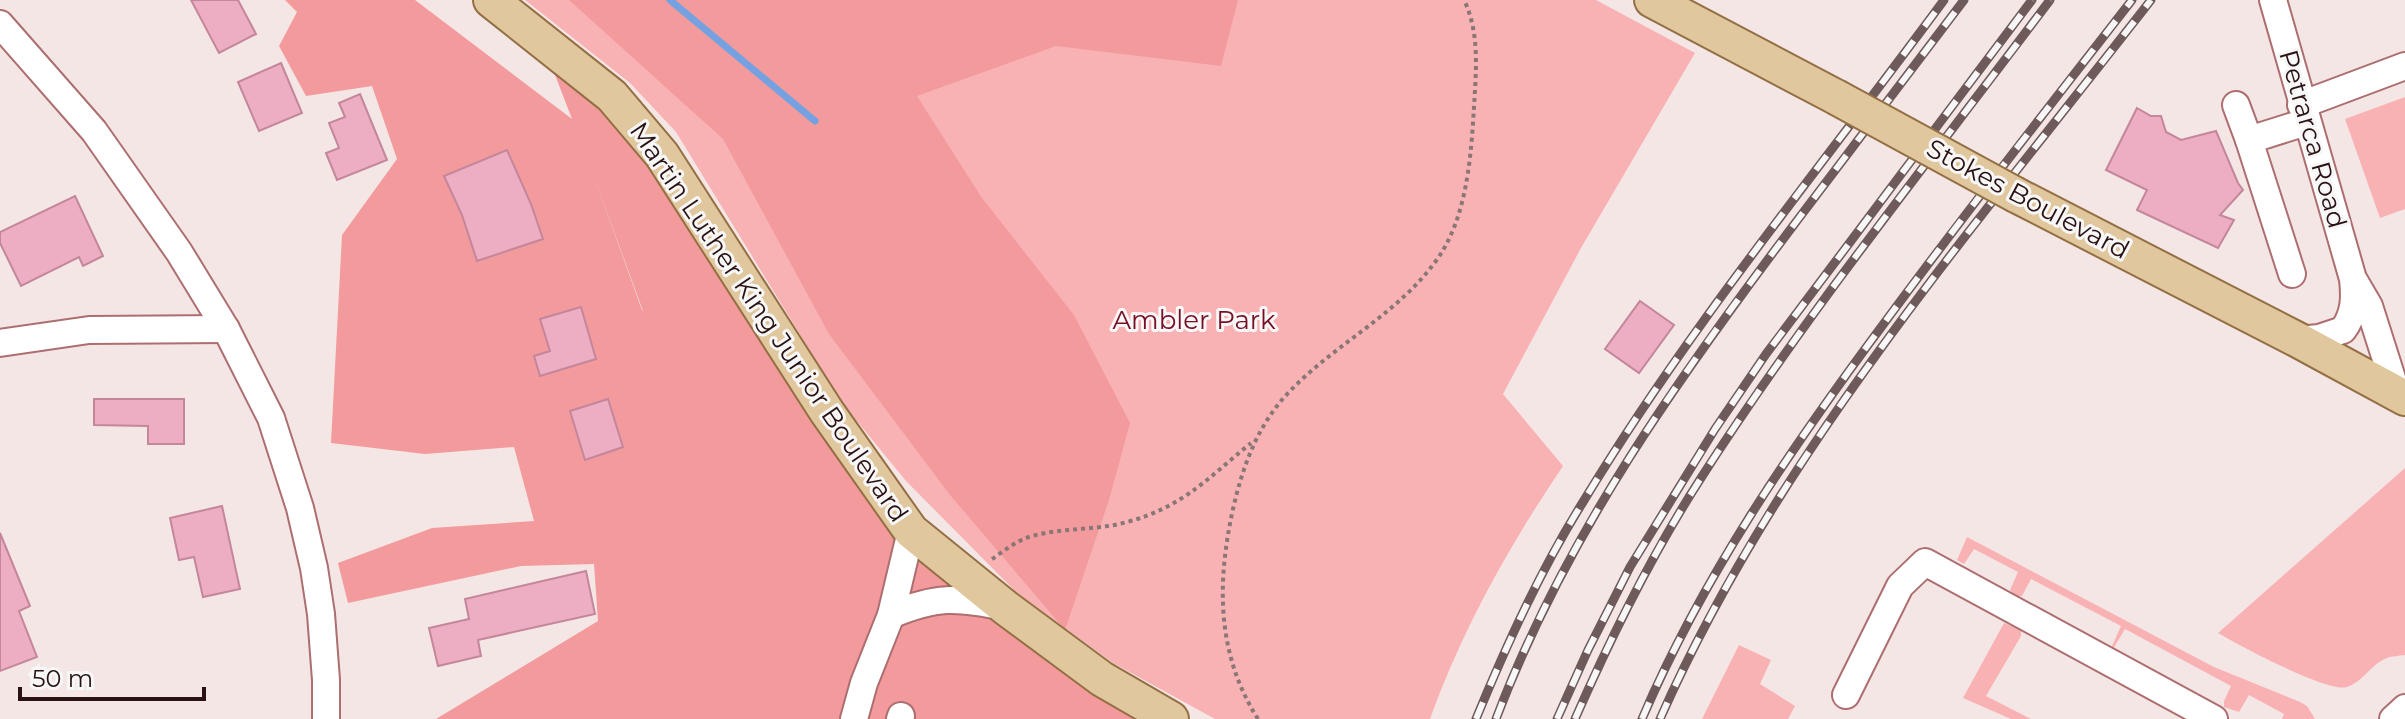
<svg xmlns="http://www.w3.org/2000/svg" width="2405" height="719" viewBox="0 0 2405 719" font-family="Montserrat,sans-serif">
  <rect width="100%" height="100%" fill="#f5e6e6"/>
  <g fill="#f9b2b4">
    <path d="M525 0H1596L1695 53 1581 248 1503 394 1563 466C1509 546 1463 628 1430 719H1215L1113 663 1017 593 906 481 842 403 676 132 630 83Z"/>
    <path d="M2405 97V209L2380 218 2345 119Z"/>
    <path d="M2405 468V655C2400 656 2392 656 2387 658 2371 664 2363 682 2347 687 2328 693 2238 645 2218 633Z"/>
    <path d="M1967 537 2214 667 2300 702 2307 706 2315 719H2282L2284 714 2249 695 2239 712 2224 707V701L2231 686 2125 629 2113 649 2112 646 2121 626 2031 579 2022 596H2015L2010 590 2018 572 1974 549 1964 564 1957 560Z"/>
    <path d="M2004 623 2021 630V636L1986 696 2031 719H2011L1963 698Z"/>
    <path d="M1739 645 1771 660 1760 684 1795 706 1788 719H1702Z"/>
  </g>
  <g fill="#f39a9d" fill-rule="evenodd">
    <path d="M285 0H415L572 119 542 41 612 96 911 531 1171 719H871L855 716 854 719H436L598 621 594 564 521 566 348 603 338 563 432 528 534 521 514 447 425 454 331 443 342 235 397 159 372 86 306 96 279 46 297 12ZM592 171 643 311 642 310Z"/>
    <path d="M569 0H1238L1221 66 1056 46 917 96 982 198 1074 315 1130 423 1109 500 1065 630 950 495 829 334 723 139Z"/>
  </g>
  <g fill="none" stroke-linecap="round" stroke-linejoin="round">
    <path stroke="#75a1e1" stroke-width="7" d="M670 0 815 121"/>
  </g>
  <g fill="#edadc2" stroke="#c4869b" stroke-width="2">
    <path d="M191 0H238L256 34 219 53Z"/>
    <path d="M281 63 302 113 259 131 238 82Z"/>
    <path d="M360 94 387 160 337 180 326 153 339 148 329 123 345 117 339 103Z"/>
    <path d="M2137 108 2151 116H2161L2166 132 2181 140 2216 131 2238 183 2243 190 2220 215 2234 220 2218 248 2137 210 2147 190 2106 170Z"/>
    <path d="M507 150 531 204 543 239 477 261 462 215 444 176Z"/>
    <path d="M75 196 103 256 83 266 79 257 21 286 0 243V232Z"/>
    <path d="M1640 301 1674 325 1639 373 1605 349Z"/>
    <path d="M581 307 596 359 540 376 534 356 550 351 540 319Z"/>
    <path d="M94 399H184V444H148V426L94 425Z"/>
    <path d="M608 399 623 447 585 460 570 411Z"/>
    <path d="M222 506 240 589 203 597 194 557 179 560 170 518Z"/>
    <path d="M0 533 30 606 19 611 37 657 0 671Z"/>
    <path d="M586 571 595 614 478 640 481 656 438 666 429 628 469 619 465 599Z"/>
  </g>
  <g fill="none" stroke-linecap="round" stroke-linejoin="round">
    <defs>
      <g id="minor">
        <path d="M2273 0 2353 279C2355 297 2355 314 2343 330L2319 338 2298 340"/>
        <path d="M0 24 94 131 179 252 226 329 271 418 300 508 314 568 321 614 326 680V719"/>
        <path d="M2236 105 2249 140"/>
        <path d="M2301 105 2405 66"/>
        <path d="M2292 274 2249 140 2306 122"/>
        <path d="M2355 282 2369 306 2397 394"/>
        <path d="M0 343 89 330 226 329"/>
        <path d="M891 615C936 596 957 597 1004 607"/>
        <path d="M1846 695 1900 586 1925 562 2214 719"/>
        <path d="M854 719 864 683 891 615 911 531"/>
        <path d="M900 719 901 716"/>
        <path d="M2393 719 2405 708"/>
      </g>
      <g id="major">
        <path d="M491 0 612 96 662 155 827 412 911 531 1006 608 1102 679 1171 719"/>
        <path d="M1652 0 1836 97"/>
        <path d="M2016 195 2298 340 2405 398"/>
      </g>
    </defs>
    <use href="#minor" stroke="#ad6e70" stroke-width="30"/>
    <use href="#major" stroke="#936f43" stroke-width="38"/>
    <g stroke="#8a7676" stroke-width="4" stroke-dasharray="4 4" stroke-linecap="butt">
      <path d="M992 559C1004 551 1016 541 1029 537 1061 527 1095 531 1127 522 1183 507 1208 478 1251 443"/>
      <path d="M1258 719C1216 653 1217 582 1233 509 1243 465 1258 424 1290 391 1336 343 1399 314 1438 258 1467 216 1471 157 1474 107 1476 71 1480 33 1464 0"/>
    </g>
    <use href="#minor" stroke="#fff" stroke-width="26"/>
    <use href="#major" stroke="#e0c79e" stroke-width="34"/>
    <defs>
      <g id="rail">
        <path d="M1476 719C1507 644 1540 571 1583 502 1690 325 1822 166 1944 0"/>
        <path d="M1496 719C1566 534 1681 374 1799 218 1854 145 1909 73 1964 0"/>
        <path d="M1557 719 1588 650 1630 567 1715 429 1766 354 2032 0"/>
        <path d="M1575 719C1611 637 1652 554 1701 478 1807 312 1932 158 2050 0"/>
        <path d="M1642 719C1703 576 1792 447 1885 322 1965 213 2049 107 2132 0"/>
        <path d="M1660 719C1778 452 1974 228 2151 0"/>
      </g>
    </defs>
    <use href="#rail" stroke="#6f5a5b" stroke-width="9"/>
    <use href="#rail" stroke="#f7f7f7" stroke-width="6" stroke-dasharray="18" stroke-linecap="butt"/>
    <defs>
      <path id="major-bridge" d="M1836 97 2016 195"/>
    </defs>
    <use href="#major-bridge" stroke="#936f43" stroke-width="38" stroke-linecap="butt"/>
    <use href="#major-bridge" stroke="#e0c79e" stroke-width="34"/>
  </g>
  <g text-anchor="middle" stroke-width="6" stroke-linejoin="round" paint-order="stroke">
    <g font-size="26" fill="#2a1213" stroke="#f7f7f7">
      <text transform="translate(2313 139) rotate(74)" y="9">Petrarca Road</text>
      <text transform="translate(2028 199) rotate(28)" y="9">Stokes Boulevard</text>
      <text transform="translate(769 322) rotate(56)" y="9">Martin Luther King Junior Boulevard</text>
    </g>
    <g font-size="26" fill="#770e23" stroke="#f7f7f7">
      <text x="1194" y="329">Ambler Park</text>
    </g>
  </g>
  <path d="M20 687v12h184v-12" fill="none" stroke="#2a1213" stroke-width="4"/>
  <text x="32" y="687" font-size="24" fill="#2a1213" stroke="#f7f7f7" stroke-width="6" paint-order="stroke">50 m</text>
</svg>
